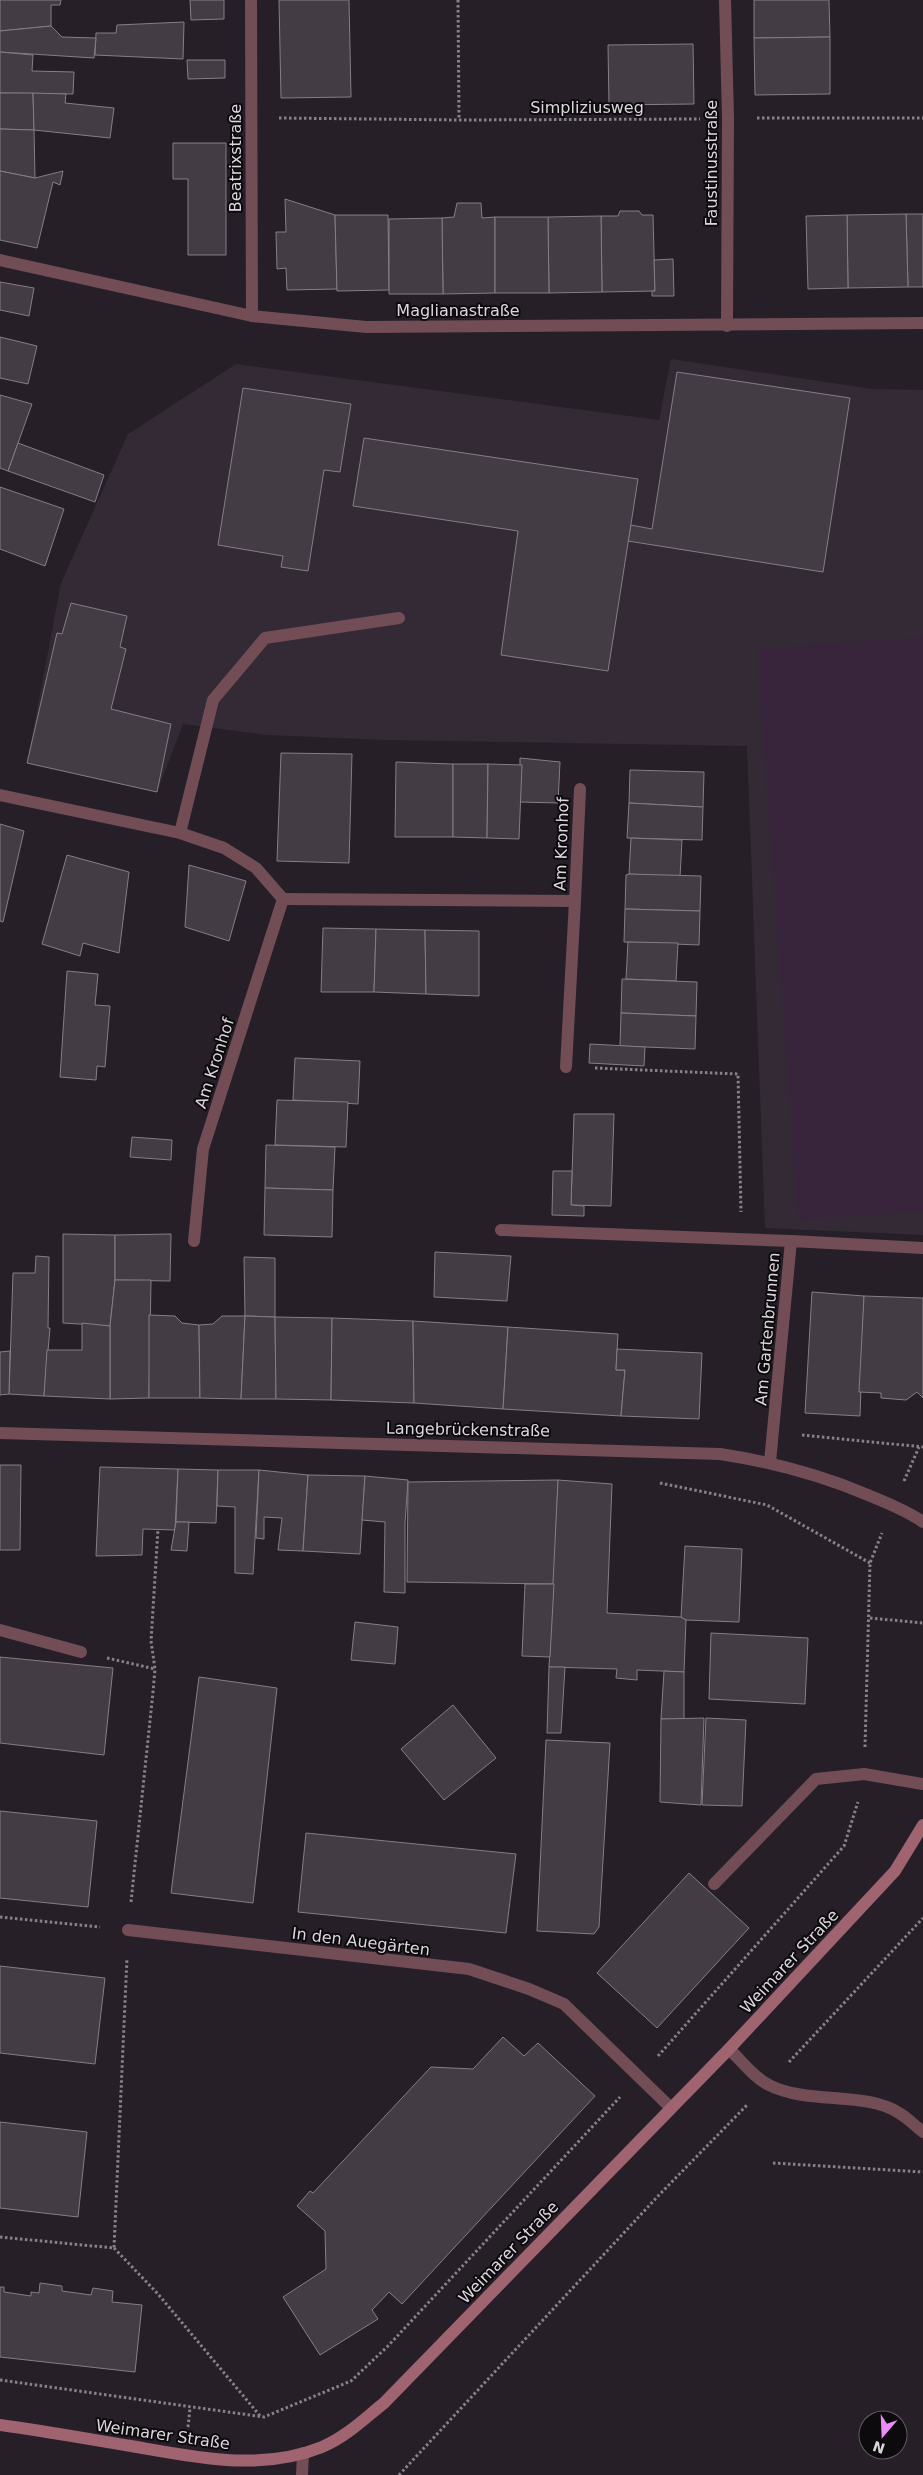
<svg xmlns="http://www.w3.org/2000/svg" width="923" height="2475" viewBox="0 0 923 2475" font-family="'DejaVu Sans',sans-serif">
  <rect width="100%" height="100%" fill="#261f28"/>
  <path fill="#332a36" d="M671 359 872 389 923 390V1235L765 1228 747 746 386 740 267 735 183 724 157 792 27 763 61 583 128 434 236 364 659 420Z"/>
  <path fill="#38253c" d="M923 637V1211L798 1220 757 649Z"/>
  <g fill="#433c45" stroke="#857d87">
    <path d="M0 0H61L60 5H51V26L0 31Z"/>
    <path d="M190 0H224V19L191 20Z"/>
    <path d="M279 0H349L351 97 281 98Z"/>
    <path d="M754 0H829L830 37 754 38Z"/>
    <path d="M184 22 183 59 95 55 96 33H116L117 25Z"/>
    <path d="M51 26 62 37 96 38 94 58 0 52V31Z"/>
    <path d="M830 37V94L755 95 754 38Z"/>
    <path d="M693 44 694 104 609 105 608 45Z"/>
    <path d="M0 52 33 55 32 71 74 72 73 94 0 93Z"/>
    <path d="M187 60H225V78L188 79Z"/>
    <path d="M0 93H33L34 130 0 129Z"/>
    <path d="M33 93 66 94 65 103 114 108 110 138 34 130Z"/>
    <path d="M0 129 34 130 35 178 0 171Z"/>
    <path d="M173 143H226V255H188V179H173Z"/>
    <path d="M0 171 35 178 63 171 60 185 53 182 37 248 0 240Z"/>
    <path d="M285 199 335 215 337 289 287 290 286 268 277 269 276 232H286Z"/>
    <path d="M457 203H481L482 218 495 217V293L443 294 442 218 454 217Z"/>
    <path d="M620 211H639L642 215H653L655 291 602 292 601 216H618Z"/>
    <path d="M906 214H923V287H908Z"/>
    <path d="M906 214 908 287 848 288 847 215Z"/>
    <path d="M335 215H388L389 290 337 291Z"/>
    <path d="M847 215 848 288 808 289 806 216Z"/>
    <path d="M601 216 602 292 549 293 548 217Z"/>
    <path d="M495 217H548L549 293H495Z"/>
    <path d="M442 218 443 294H389V219Z"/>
    <path d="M673 259 674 296H652V291H655L654 260Z"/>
    <path d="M0 282 34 288 29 316 0 310Z"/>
    <path d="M0 337 37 346 28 384 0 378Z"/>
    <path d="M677 372 850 398 823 572 628 541 631 525 652 529Z"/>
    <path d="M243 388 351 404 340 472 324 470 308 571 281 567 283 556 218 545Z"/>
    <path d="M0 395 32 404 8 471 0 468Z"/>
    <path d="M364 438 638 479 608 671 501 655 518 531 353 506Z"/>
    <path d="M18 443 104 475 95 502 8 471Z"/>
    <path d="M0 487 64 509 45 566 0 549Z"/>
    <path d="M71 603 127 616 120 647 126 649 111 709 171 724 157 792 27 763 57 633 62 634Z"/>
    <path d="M281 753 352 754 349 863 277 861Z"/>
    <path d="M520 758 560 762 558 803 520 802Z"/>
    <path d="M396 762 453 764V837H395Z"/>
    <path d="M453 764H488L487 838 453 837Z"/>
    <path d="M488 764 522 765 519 839 487 838Z"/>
    <path d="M630 770 704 772 703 807 629 803Z"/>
    <path d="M629 803 703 807 702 840 627 838Z"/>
    <path d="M0 824 24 831 3 922 0 921Z"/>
    <path d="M631 838 682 840 680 877 629 874Z"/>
    <path d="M67 855 129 872 119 953 83 943 80 956 42 944Z"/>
    <path d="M189 865 246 881 229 941 185 927Z"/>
    <path d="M629 874 701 876 700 911 625 909 626 875Z"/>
    <path d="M625 909 700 911 699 945 624 942Z"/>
    <path d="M323 928 376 929 374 992H321Z"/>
    <path d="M376 929 425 930 426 994 374 992Z"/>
    <path d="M425 930 479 931V996L426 994Z"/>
    <path d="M628 942 678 943 676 981 626 979Z"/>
    <path d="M67 971 98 974 95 1005 110 1006 105 1067 97 1066 96 1080 60 1077Z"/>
    <path d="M622 979 697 982 696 1016 621 1013Z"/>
    <path d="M621 1013 696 1016 695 1049 620 1046Z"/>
    <path d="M590 1044 645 1047 644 1066 589 1063Z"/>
    <path d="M295 1058 360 1061 358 1104 293 1100Z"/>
    <path d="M277 1100 348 1102 346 1147 275 1145Z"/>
    <path d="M574 1114H614L611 1206 571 1205Z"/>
    <path d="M132 1137 172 1140 171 1160 130 1157Z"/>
    <path d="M266 1145 335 1147 333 1190 265 1188Z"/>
    <path d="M553 1171H572L571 1205 584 1206V1216L552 1215Z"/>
    <path d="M265 1188 333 1190 332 1237 264 1235Z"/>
    <path d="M63 1234 115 1235V1280L110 1326 63 1323Z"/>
    <path d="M171 1234 170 1281 115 1280V1235Z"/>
    <path d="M435 1252 511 1256 507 1301 434 1297Z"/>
    <path d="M36 1256 49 1257 48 1328H50L44 1396 9 1394 13 1273H35Z"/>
    <path d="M244 1257 275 1258V1317L245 1316Z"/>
    <path d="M115 1280H151L149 1398 110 1399V1326Z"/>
    <path d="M812 1292 864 1296 860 1416 805 1413Z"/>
    <path d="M864 1296 923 1298V1398L917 1392 906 1400 881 1398V1393L859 1392Z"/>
    <path d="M149 1315 175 1316 182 1323 199 1325 200 1398H149Z"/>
    <path d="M222 1316H245L241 1399 200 1398 199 1325 213 1324Z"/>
    <path d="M245 1316 275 1317 276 1399H241Z"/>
    <path d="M275 1317 332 1318 331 1400 276 1399Z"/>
    <path d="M332 1318 413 1321 414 1403 331 1400Z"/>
    <path d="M413 1321 508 1327 503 1409 414 1403Z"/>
    <path d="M82 1323 110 1326V1399L44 1396 47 1350H82Z"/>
    <path d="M508 1327 618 1334 616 1370H625L621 1416 503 1409Z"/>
    <path d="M617 1349 702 1353 699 1419 621 1416 625 1370H616Z"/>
    <path d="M10 1351 9 1394 0 1395V1352Z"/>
    <path d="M0 1465H21L20 1550H0Z"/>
    <path d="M100 1467 178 1469 175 1530 143 1529 142 1555 96 1556Z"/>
    <path d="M178 1469 218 1470 216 1523 176 1522Z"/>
    <path d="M218 1470H259L253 1574 235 1573V1507L217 1506Z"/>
    <path d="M259 1470 308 1475 303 1551 278 1550 282 1518 264 1517V1539L256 1538Z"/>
    <path d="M308 1475 365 1476 360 1554 303 1551Z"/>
    <path d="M365 1476 408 1480 405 1523V1593L384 1592 385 1522 362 1520Z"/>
    <path d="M558 1480 554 1584 407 1582 408 1482Z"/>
    <path d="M558 1480 612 1484 607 1613 681 1617 686 1620 684 1672 637 1670V1680L616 1678 617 1669 549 1667Z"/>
    <path d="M176 1522H189L187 1551 171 1550Z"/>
    <path d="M685 1546 742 1549 739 1622 686 1620 681 1617Z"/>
    <path d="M525 1584H554L550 1657 522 1656Z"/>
    <path d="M355 1622 398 1627 395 1664 351 1660Z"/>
    <path d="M711 1633 808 1638 805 1704 709 1699Z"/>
    <path d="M0 1657 113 1668 104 1755 0 1743Z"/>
    <path d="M549 1667H565L561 1733H547Z"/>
    <path d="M664 1671 684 1672V1719H661Z"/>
    <path d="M199 1677 277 1688 253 1903 171 1893Z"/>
    <path d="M453 1705 496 1758 444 1800 401 1749Z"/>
    <path d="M704 1718 701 1805 660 1802 661 1719Z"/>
    <path d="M706 1718 746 1720 742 1806 702 1805Z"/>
    <path d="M546 1740 610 1743 599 1927 594 1934 537 1931Z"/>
    <path d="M0 1811 97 1821 88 1907 0 1898Z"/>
    <path d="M306 1833 516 1854 506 1933 298 1912Z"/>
    <path d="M689 1873 749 1928 657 2028 597 1973Z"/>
    <path d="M0 1966 105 1978 95 2064 0 2053Z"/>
    <path d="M503 2037 524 2056 538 2043 595 2096 402 2304 389 2292 372 2310 378 2319 320 2355 283 2297 326 2269 325 2231 297 2206 310 2191 313 2193 431 2067 473 2069Z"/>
    <path d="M0 2122 87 2132 78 2217 0 2208Z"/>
    <path d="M40 2283 62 2286V2291L91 2295 93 2288 113 2291 112 2302 142 2305 135 2372 0 2357V2287H4V2292L31 2296V2292L39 2293Z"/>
  </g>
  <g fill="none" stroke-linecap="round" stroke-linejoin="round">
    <g stroke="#878189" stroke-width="3" stroke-dasharray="2.5 2.5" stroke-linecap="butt">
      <path d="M458 0 459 120"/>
      <path d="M279 118 459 120 700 119"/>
      <path d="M757 118H923"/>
      <path d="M595 1068 738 1074 741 1212"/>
      <path d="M802 1435 923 1447"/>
      <path d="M904 1481 919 1447"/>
      <path d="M660 1483 767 1505 870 1563"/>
      <path d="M870 1618 923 1623"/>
      <path d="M107 1658 155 1669"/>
      <path d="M865 1747 870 1563 882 1533"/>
      <path d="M131 1902 153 1692 155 1669 151 1641 158 1529"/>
      <path d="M0 1917 100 1927"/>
      <path d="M658 2056 844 1846 858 1802"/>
      <path d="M789 2062 923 1918"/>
      <path d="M773 2163 923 2172"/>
      <path d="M0 2237 114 2248 127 1958"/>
      <path d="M114 2248 158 2294 261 2417"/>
      <path d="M0 2380 264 2417 351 2381 388 2346 620 2097"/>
      <path d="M188 2427 190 2408"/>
      <path d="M399 2475 659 2195 748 2104"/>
    </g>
    <g stroke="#724d55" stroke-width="12">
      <path d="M180 833 213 700 265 638 399 618"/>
      <path d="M501 1230 791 1241"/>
      <path d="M0 1630 81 1652"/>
      <path d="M714 1884 816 1779 864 1774 923 1784"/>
      <path d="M128 1930 469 1969 529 1989 564 2004 671 2108"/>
      <path d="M729 2049C741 2060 754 2078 769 2085 808 2105 865 2091 899 2113 908 2118 915 2126 923 2132"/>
      <path d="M302 2475 303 2453"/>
    </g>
    <g stroke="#724d55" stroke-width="12">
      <path d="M251 0 252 316"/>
      <path d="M725 0 728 118 727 326"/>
      <path d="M0 260 252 316 366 327 923 323"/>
      <path d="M0 795 180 833 224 848 256 868 283 899"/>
      <path d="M283 899 575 901 566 1067"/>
      <path d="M575 901 580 789"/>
      <path d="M194 1241 203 1149 283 899"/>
      <path d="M770 1462 791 1241 923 1248"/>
    </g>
    <path stroke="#724d55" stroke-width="12" d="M0 1433 720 1454C773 1462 818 1474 868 1495 887 1503 906 1510 923 1522"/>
    <path stroke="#a06471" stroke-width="12" d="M0 2425C44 2431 88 2439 131 2446 194 2457 261 2472 322 2447 346 2437 364 2419 384 2403L729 2049 895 1871 923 1825"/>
  </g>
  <g text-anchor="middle" stroke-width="4" stroke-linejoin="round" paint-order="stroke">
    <g font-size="16" fill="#dcd7dd" stroke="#0d0a0e">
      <text x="587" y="113">Simpliziusweg</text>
      <text transform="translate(235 158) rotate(-90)" y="6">Beatrixstraße</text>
      <text transform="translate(711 163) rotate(-90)" y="6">Faustinusstraße</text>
      <text x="458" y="316">Maglianastraße</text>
      <text transform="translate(561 844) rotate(-88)" y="6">Am Kronhof</text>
      <text transform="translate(214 1063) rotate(-72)" y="6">Am Kronhof</text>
      <text transform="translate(767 1329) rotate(-85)" y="6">Am Gartenbrunnen</text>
      <text transform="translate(468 1429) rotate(1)" y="6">Langebrückenstraße</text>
      <text transform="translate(361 1941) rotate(7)" y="6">In den Auegärten</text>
      <text transform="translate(789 1961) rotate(-47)" y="6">Weimarer Straße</text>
      <text transform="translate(508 2252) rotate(-46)" y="6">Weimarer Straße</text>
      <text transform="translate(163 2434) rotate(8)" y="6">Weimarer Straße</text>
    </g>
  </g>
  <g transform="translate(883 2435) rotate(199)"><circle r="24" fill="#0d0a0e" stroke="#605c61"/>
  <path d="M0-4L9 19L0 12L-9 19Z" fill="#ec8cfb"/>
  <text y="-8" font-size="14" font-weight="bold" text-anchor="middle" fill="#dcd7dd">N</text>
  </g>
</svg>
